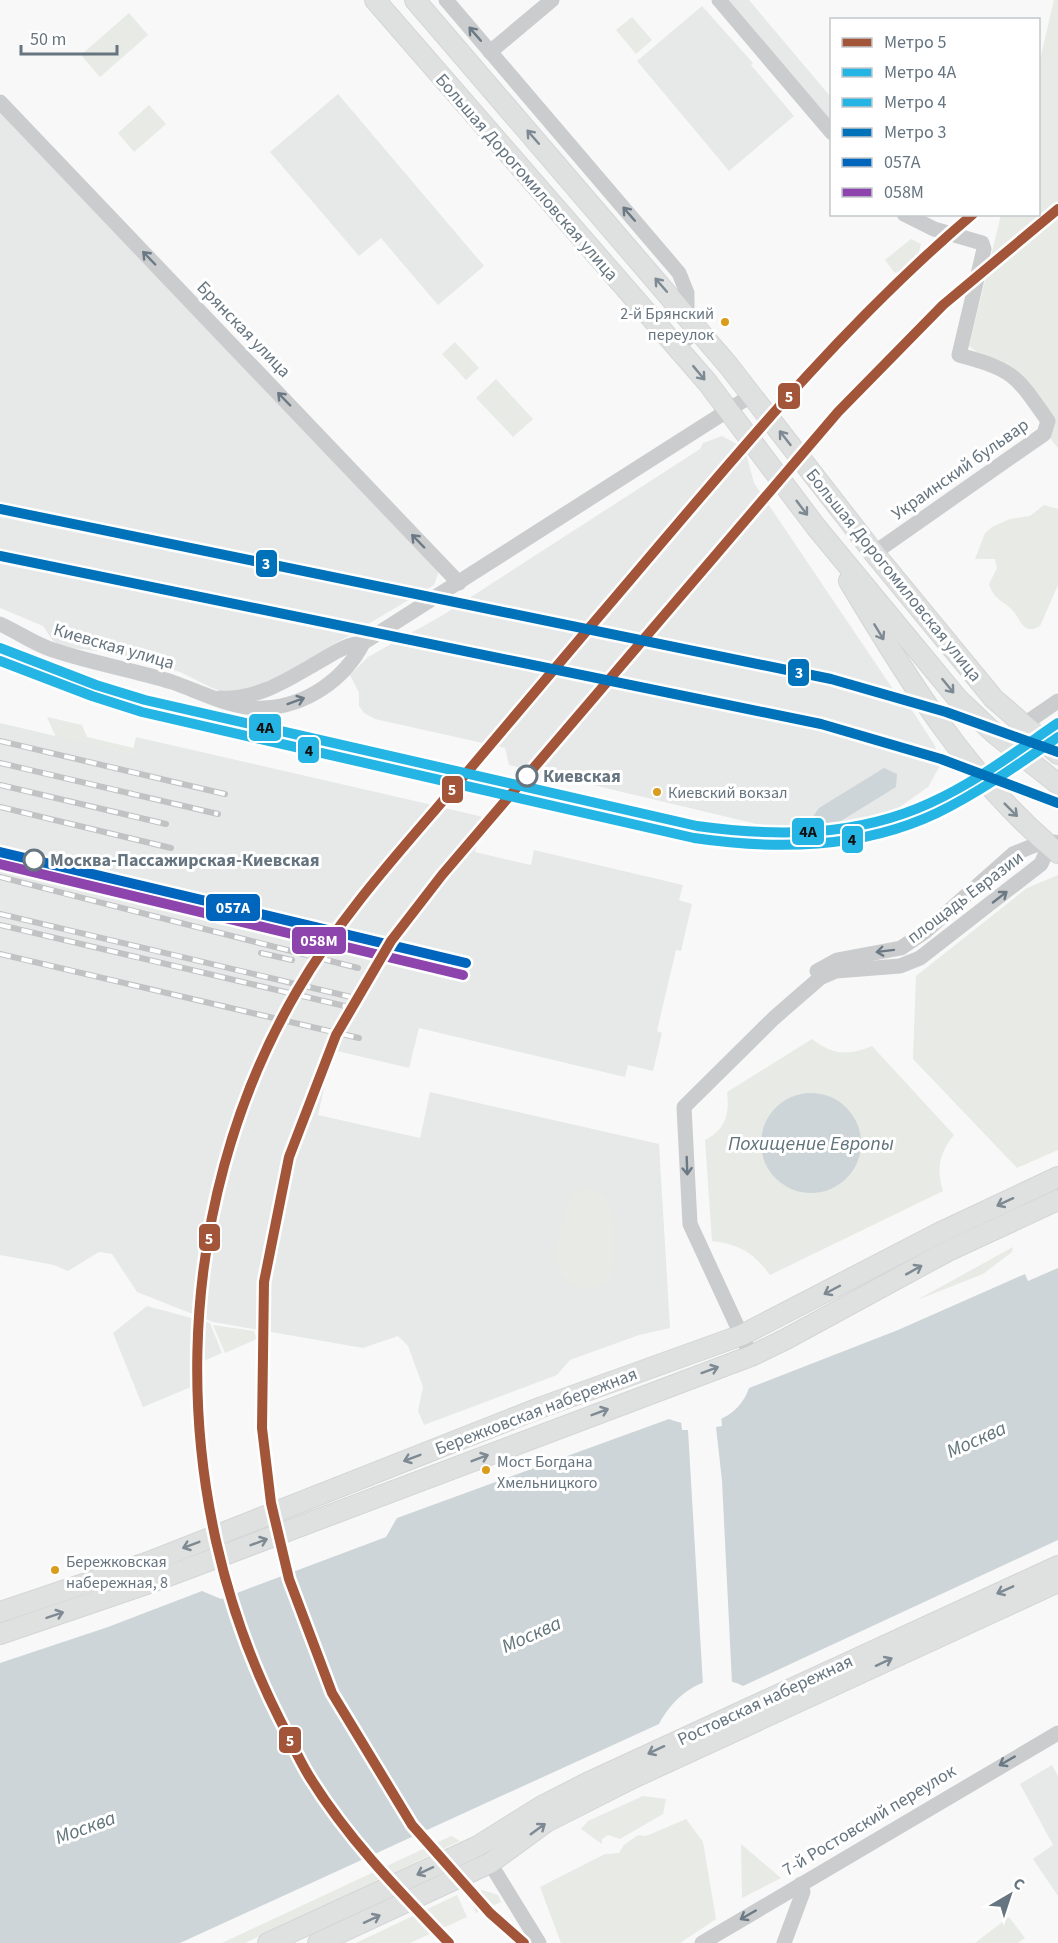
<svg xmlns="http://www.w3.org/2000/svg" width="1058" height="1943" viewBox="0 0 1058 1943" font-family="'Source Sans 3',sans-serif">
  <rect width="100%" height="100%" fill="#f8f8f8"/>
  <g fill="#e7e8e8">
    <path d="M729 0H749L830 96 831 122Z"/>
    <path d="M702 6 753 63 751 65 794 116 729 171 637 61Z"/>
    <path d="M338 94 484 266 438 305 381 238 359 256 270 152Z"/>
    <path d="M0 108 439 571 434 585 255 691 234 695 212 688 180 672 114 653 63 647 53 641 43 626 0 608Z"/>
    <path d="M722 436 739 445 747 457 754 483 901 701H906L934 744 940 759V766L928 787 853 840 832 842 509 765 505 748 375 719 364 713 359 706V693L350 675 368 657 443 615 700 449 703 443Z"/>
    <path d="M0 723 132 754 136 737 428 804 483 817 475 852 531 865 534 850 683 885 679 900 692 904 681 951 676 950 657 1031 662 1033 653 1071 628 1065 625 1077 419 1028 409 1068 333 1050 318 1115 420 1138 430 1092 659 1144 670 1328 639 1335 570 1360 557 1375 424 1425 418 1411 423 1387 408 1346 398 1336 363 1348 213 1322 137 1292 112 1254 99 1252 68 1271 54 1265 0 1255Z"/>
    <path d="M147 1306 210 1323 222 1353 190 1367 196 1385 143 1407 113 1333Z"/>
    <path d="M1052 1765 1058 1776V1896L1033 1859 1053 1845 1020 1784Z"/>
  </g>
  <g fill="#e7eae5">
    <path d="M1054 0H1058V448L1050 438 1054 420C1041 402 1027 375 1008 364 994 356 980 357 969 346L1001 215 1038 214 1039 64Z"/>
    <path d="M129 13 148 35 100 77 81 55Z"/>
    <path d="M632 17 652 40 636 54 616 30Z"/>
    <path d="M149 105 166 124 134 152 118 133Z"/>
    <path d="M911 239 921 244 913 277 894 272 885 260Z"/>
    <path d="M455 342 479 368 466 380 442 354Z"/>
    <path d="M496 379 533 419 513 437 476 398Z"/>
    <path d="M1044 505 1058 509V585L1040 626C1036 628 1031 631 1026 628 1021 625 1018 617 1014 612 1004 600 995 602 989 584L997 568 995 559H975L985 533 992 527 1010 519 1030 516Z"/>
    <path d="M47 717 82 725 87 737 134 748 132 754 56 737Z"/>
    <path d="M1058 875V1150L1017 1168 913 1059 916 976 1027 888Z"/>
    <path d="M812 1039C832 1055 849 1056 872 1046L954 1135C939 1154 936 1168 943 1191L770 1275C754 1253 739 1244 712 1241L705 1140C725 1130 730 1114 727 1092Z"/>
    <path d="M587 1188C595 1189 601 1191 606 1198 615 1209 617 1268 609 1279 603 1286 593 1290 584 1289 540 1280 561 1230 568 1202L573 1194Z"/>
    <path d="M1013 1247 1012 1252 983 1274 917 1300Z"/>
    <path d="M213 1325 254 1331 257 1339 225 1353Z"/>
    <path d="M643 1796 666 1799 663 1814 620 1839 608 1835 602 1839V1844L581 1829 588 1821Z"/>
    <path d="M686 1819 703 1842 716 1919 680 1943H561L540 1887 605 1854 619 1853 624 1845 638 1835 646 1836Z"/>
    <path d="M451 1836 460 1841 245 1943H222Z"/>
    <path d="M741 1844 781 1878 742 1898Z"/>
    <path d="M482 1890 498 1895 501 1902 476 1913 469 1896Z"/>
    <path d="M457 1895 467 1917 410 1943H356Z"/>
    <path d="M1009 1917 1025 1938 1018 1943H975Z"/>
  </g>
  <g fill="#cdd5d8">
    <path d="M884 768 897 774 896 787 831 827C821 829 816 825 814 815L819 808Z"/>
    <circle cx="811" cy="1143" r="50"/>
    <path d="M1058 1268V1540L743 1686C708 1668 675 1694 659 1724L180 1943H0V1663L108 1627 202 1591 221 1599 386 1537 397 1518 669 1419C700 1432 738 1421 749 1388L898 1330 1025 1274 1028 1281Z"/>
  </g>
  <path fill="#f8f8f8" d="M721 1416 722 1426 716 1427 722 1481 732 1683 737 1684V1686L718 1683 698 1688 703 1685 688 1430H682L681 1420 691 1423Z"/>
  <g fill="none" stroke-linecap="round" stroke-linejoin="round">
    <defs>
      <g id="major">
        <path d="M375 0 707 382 816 527 958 699 995 734 1058 784"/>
        <path d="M415 0 728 365 874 553 994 699 1058 754"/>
        <path d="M849 581C908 680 968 778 1058 853"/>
        <path d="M0 1612 149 1562 542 1407 742 1335 939 1233 1058 1177"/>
        <path d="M0 1634 155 1581 751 1356 786 1339 948 1251 1058 1200"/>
        <path d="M268 1943 478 1846 542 1806 587 1783 1058 1566"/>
        <path d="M318 1943 490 1863 546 1822 635 1777 1058 1582"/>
      </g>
    </defs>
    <use href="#major" stroke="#d4d5d6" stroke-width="22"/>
    <g stroke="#cbcccd" stroke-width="15">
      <path d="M446 0 679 273 687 293V316"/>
      <path d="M719 0 832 133"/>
      <path d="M490 52 552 0"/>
      <path d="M0 102 459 583"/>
      <path d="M667 336 678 341 688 338 693 329 692 321"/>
      <path d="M874 553 1044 434 1048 421C1015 374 1014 370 959 355L984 249 982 243 934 229 904 214"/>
      <path d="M0 624C18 632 34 644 53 650 92 663 133 670 172 682 201 692 234 710 264 708 306 706 344 680 363 643"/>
      <path d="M219 698C258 700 287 680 320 661 334 653 346 644 363 643L752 395"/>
      <path d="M1023 725 1058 701"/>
      <path d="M817 971 837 960 901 948 926 931 1013 854 1035 845H1055"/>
      <path d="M751 1356 690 1224 684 1107 774 1018 820 978 836 971 900 966 920 958 1041 864 1049 846 1055 842"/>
      <path d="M485 1855 539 1943"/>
      <path d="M702 1943 1058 1733"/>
      <path d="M784 1943 803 1892 801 1884"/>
    </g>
    <use href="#major" stroke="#dfe0e0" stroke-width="20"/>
    <defs>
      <g id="rail">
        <path d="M0 741 225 794"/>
        <path d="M0 763 218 814"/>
        <path d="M0 785 166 824"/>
        <path d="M0 807 171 848"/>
        <path d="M0 877 358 968"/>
        <path d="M0 914 351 997"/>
        <path d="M0 925 349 1007"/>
        <path d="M261 953 292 960"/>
        <path d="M0 954 359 1038"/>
      </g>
    </defs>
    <use href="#rail" stroke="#c1c2c4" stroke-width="6"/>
    <use href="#rail" stroke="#fff" stroke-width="4" stroke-dasharray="11" stroke-linecap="butt"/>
    <defs>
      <path id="rail-1" d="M0 852 466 963"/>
      <path id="rail-2" d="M0 864 463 975"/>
    </defs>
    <use href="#rail-1" stroke="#fff" stroke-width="15"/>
    <use href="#rail-2" stroke="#fff" stroke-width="15"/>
    <use href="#rail-1" stroke="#0065bd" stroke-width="10"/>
    <use href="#rail-2" stroke="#8e44ad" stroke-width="10"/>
    <defs>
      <g id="metro-1">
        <path d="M449 1943C398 1890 348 1839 309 1776 298 1758 290 1739 280 1720 165 1494 169 1210 297 991 336 924 386 867 436 809 485 751 535 692 584 634 709 489 827 338 973 214"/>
        <path d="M524 1943 490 1913 412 1825 332 1693 289 1579 271 1503 262 1428 264 1282 289 1157 336 1035 391 941 442 875 838 412 943 305 1058 209"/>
      </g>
      <path id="metro-2" d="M0 648 96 685 145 700 697 826C777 837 856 837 930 803 976 782 1017 751 1058 723"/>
      <path id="metro-3" d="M0 661 92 696 142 712 694 838C777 850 861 849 937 813 980 792 1019 764 1058 737"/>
      <g id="metro-4">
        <path d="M0 509 831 679 946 712 1058 752"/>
        <path d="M0 556 821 724 941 759 1058 803"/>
      </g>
    </defs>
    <use href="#metro-1" stroke="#fff" stroke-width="15"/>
    <use href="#metro-2" stroke="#fff" stroke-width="15"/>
    <use href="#metro-3" stroke="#fff" stroke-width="15"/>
    <use href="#metro-4" stroke="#fff" stroke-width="15"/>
    <use href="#metro-1" stroke="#a35539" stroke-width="10"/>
    <use href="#metro-2" stroke="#25b5e4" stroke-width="10"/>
    <use href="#metro-3" stroke="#25b5e4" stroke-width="10"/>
    <use href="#metro-4" stroke="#0072ba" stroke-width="10"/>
  </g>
  <defs><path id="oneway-shaft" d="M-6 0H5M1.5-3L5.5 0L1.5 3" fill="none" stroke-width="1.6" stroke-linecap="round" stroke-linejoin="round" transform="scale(1.5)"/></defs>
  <g stroke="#6b7984">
    <use href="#oneway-shaft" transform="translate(475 34) rotate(-131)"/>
    <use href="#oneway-shaft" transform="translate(629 214) rotate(-131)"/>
    <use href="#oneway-shaft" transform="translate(149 258) rotate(-134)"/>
    <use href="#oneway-shaft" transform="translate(284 399) rotate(-134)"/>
    <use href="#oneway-shaft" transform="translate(418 541) rotate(-134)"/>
    <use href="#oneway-shaft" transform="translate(296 701) rotate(-20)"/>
    <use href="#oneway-shaft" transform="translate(1000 897) rotate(-38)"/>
    <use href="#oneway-shaft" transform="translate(885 951) rotate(173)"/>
    <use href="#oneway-shaft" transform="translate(687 1166) rotate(88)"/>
    <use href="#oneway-shaft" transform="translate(1007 1761) rotate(150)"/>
    <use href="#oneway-shaft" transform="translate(748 1915) rotate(150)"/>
  </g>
  <g stroke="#7e8a93">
    <use href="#oneway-shaft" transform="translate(533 137) rotate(-131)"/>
    <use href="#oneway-shaft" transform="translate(661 285) rotate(-131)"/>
    <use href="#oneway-shaft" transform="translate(699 373) rotate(50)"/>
    <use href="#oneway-shaft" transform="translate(785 438) rotate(-128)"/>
    <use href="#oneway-shaft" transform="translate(802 508) rotate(53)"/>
    <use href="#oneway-shaft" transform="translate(879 632) rotate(59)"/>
    <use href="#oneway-shaft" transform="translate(948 686) rotate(51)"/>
    <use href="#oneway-shaft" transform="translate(1011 810) rotate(45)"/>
    <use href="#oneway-shaft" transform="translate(1005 1202) rotate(155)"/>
    <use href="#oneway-shaft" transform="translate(914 1270) rotate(-29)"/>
    <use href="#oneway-shaft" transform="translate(832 1290) rotate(152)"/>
    <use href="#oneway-shaft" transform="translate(710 1370) rotate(-20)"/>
    <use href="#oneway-shaft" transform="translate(600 1412) rotate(-21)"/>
    <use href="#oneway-shaft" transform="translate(412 1458) rotate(159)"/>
    <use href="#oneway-shaft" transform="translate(480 1458) rotate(-21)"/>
    <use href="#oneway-shaft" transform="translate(259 1542) rotate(-21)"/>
    <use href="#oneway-shaft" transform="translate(191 1545) rotate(159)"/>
    <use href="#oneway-shaft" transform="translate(1005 1590) rotate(156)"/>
    <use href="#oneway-shaft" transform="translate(55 1615) rotate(-19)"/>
    <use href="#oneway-shaft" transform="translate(884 1662) rotate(-25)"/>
    <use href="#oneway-shaft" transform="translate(656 1750) rotate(155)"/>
    <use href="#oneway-shaft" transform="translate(538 1829) rotate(-36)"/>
    <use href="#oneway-shaft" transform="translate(425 1871) rotate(155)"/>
    <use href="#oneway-shaft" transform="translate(372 1919) rotate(-25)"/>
  </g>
  <g fill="#da9c1a" stroke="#fff" stroke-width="2">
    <circle cx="725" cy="322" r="5"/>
    <circle cx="657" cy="792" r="5"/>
    <circle cx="486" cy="1470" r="5"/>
    <circle cx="55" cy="1570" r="5"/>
  </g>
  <g fill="#fff" stroke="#667580" stroke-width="3">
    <circle cx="527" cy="776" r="10"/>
    <circle cx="34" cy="860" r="10"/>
  </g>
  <g text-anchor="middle" stroke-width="6" stroke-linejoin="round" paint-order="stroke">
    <g font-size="16" fill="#667580" stroke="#fff" text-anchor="start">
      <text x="714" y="319" text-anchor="end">2-й Брянский<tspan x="714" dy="21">переулок</tspan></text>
      <text x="668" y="798">Киевский вокзал</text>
      <text x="497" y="1467">Мост Богдана<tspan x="497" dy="21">Хмельницкого</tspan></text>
      <text x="66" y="1567">Бережковская<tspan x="66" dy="21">набережная, 8</tspan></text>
    </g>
    <g font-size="18" fill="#667580" stroke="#fff">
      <text transform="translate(527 177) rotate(49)" y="6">Большая Дорогомиловская улица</text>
      <text transform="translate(244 329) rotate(46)" y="6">Брянская улица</text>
      <text transform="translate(960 469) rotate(-35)" y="6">Украинский бульвар</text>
      <text transform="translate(894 575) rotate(51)" y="6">Большая Дорогомиловская улица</text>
      <text transform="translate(114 646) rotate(16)" y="6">Киевская улица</text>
      <text transform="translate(965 897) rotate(-37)" y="6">площадь Евразии</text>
      <text transform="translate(536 1411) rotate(-21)" y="6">Бережковская набережная</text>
      <text transform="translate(765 1700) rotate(-25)" y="6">Ростовская набережная</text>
      <text transform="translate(869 1820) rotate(-31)" y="6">7-й Ростовский переулок</text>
    </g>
    <g font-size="18" font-weight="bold" fill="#667580" stroke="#fff" text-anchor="start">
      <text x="543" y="782">Киевская</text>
      <text x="50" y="866">Москва-Пассажирская-Киевская</text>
    </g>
    <g font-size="20" font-style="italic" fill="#60747a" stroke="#fff">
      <text x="811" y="1150">Похищение Европы</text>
      <text transform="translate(976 1439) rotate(-24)" y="7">Москва</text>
      <text transform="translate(531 1634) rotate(-24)" y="7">Москва</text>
      <text transform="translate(85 1827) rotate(-20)" y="7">Москва</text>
    </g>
  </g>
  <g stroke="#fff" stroke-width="2">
    <rect x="777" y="382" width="24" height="28" rx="6" fill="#a35539"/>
    <rect x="255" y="549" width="23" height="29" rx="6" fill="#0072ba"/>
    <rect x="787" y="658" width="23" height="29" rx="6" fill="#0072ba"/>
    <rect x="248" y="713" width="34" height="29" rx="6" fill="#25b5e4"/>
    <rect x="297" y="736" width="23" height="28" rx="6" fill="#25b5e4"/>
    <rect x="441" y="775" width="23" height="29" rx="6" fill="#a35539"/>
    <rect x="791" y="817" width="34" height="29" rx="6" fill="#25b5e4"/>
    <rect x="841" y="825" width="23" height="29" rx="6" fill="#25b5e4"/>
    <rect x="205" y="893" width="56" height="29" rx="6" fill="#0065bd"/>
    <rect x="291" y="926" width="56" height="29" rx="6" fill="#8e44ad"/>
    <rect x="198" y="1223" width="23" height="29" rx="6" fill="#a35539"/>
    <rect x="278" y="1726" width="24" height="28" rx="6" fill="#a35539"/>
  </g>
  <g font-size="16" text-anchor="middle" font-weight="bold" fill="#fff">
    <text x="789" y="402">5</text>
    <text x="266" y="569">3</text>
    <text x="799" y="678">3</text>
    <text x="452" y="795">5</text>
    <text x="233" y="913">057А</text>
    <text x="319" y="946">058М</text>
    <text x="209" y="1244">5</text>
    <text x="290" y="1746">5</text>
  </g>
  <g font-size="16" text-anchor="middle" font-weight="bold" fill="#111">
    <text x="265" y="733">4А</text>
    <text x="309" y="756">4</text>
    <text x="808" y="837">4А</text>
    <text x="852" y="845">4</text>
  </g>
  <rect x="830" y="18" width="210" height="198" fill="#ffffff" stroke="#c2c8cc" stroke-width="1.5"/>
  <rect x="842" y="38" width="30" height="9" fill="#a35539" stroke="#c2c8cc" stroke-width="1.5"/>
  <text x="884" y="48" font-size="18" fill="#667580">Метро 5</text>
  <rect x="842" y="68" width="30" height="9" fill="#25b5e4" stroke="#c2c8cc" stroke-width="1.5"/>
  <text x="884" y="78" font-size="18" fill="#667580">Метро 4А</text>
  <rect x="842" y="98" width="30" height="9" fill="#25b5e4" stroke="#c2c8cc" stroke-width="1.5"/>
  <text x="884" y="108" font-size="18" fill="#667580">Метро 4</text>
  <rect x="842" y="128" width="30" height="9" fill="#0072ba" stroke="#c2c8cc" stroke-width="1.5"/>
  <text x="884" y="138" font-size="18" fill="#667580">Метро 3</text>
  <rect x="842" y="158" width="30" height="9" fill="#0065bd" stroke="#c2c8cc" stroke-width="1.5"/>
  <text x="884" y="168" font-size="18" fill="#667580">057А</text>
  <rect x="842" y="188" width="30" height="9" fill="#8e44ad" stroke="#c2c8cc" stroke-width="1.5"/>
  <text x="884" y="198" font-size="18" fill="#667580">058М</text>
  <g transform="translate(1010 1895) rotate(39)" stroke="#ffffff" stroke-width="4.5" paint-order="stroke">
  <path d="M0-4.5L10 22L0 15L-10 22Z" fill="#667580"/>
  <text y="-9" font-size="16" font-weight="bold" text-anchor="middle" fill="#667580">С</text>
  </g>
  <path d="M21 45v9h96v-9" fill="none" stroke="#667580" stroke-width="3"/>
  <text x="30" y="45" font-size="18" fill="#667580" stroke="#ffffff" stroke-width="4.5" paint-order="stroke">50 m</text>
</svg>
